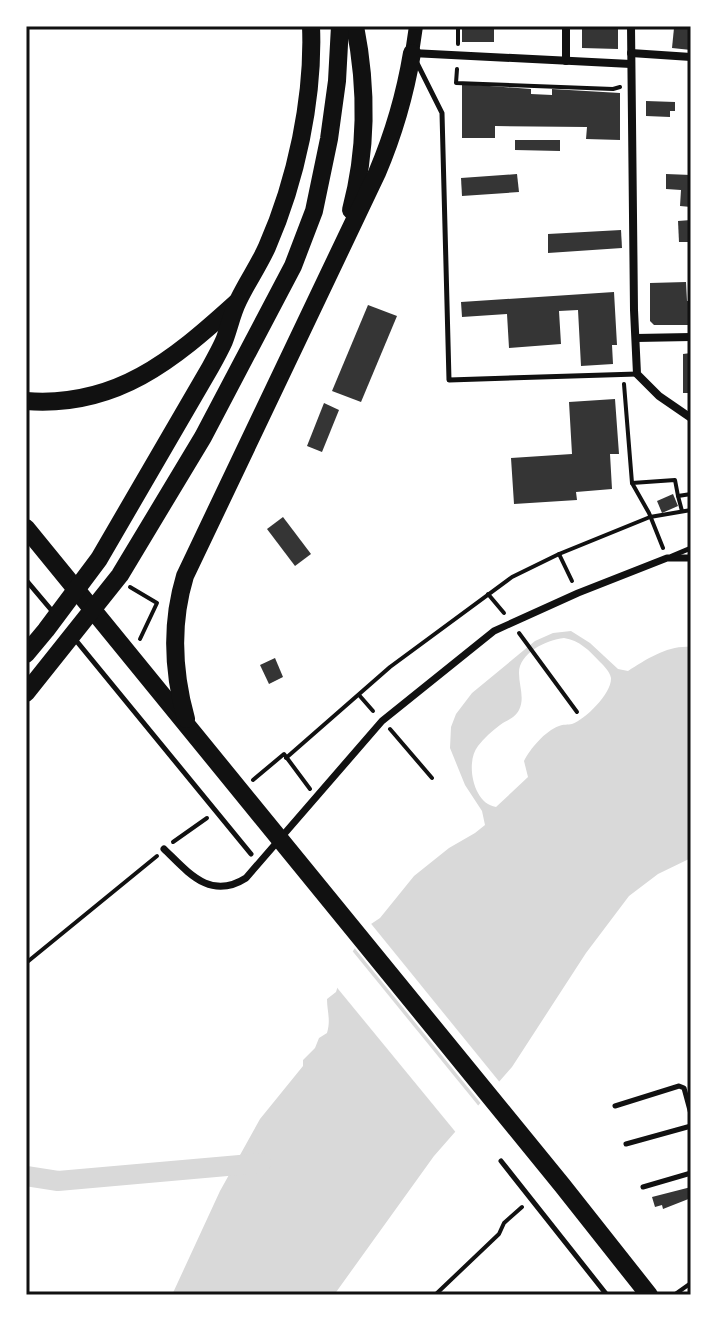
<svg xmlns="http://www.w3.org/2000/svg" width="717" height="1321" viewBox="0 0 717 1321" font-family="Montserrat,sans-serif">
  <rect width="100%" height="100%" fill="#fff"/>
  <path fill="#d9d9d9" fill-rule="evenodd" d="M571 631 590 643 618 669 628 671C647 659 668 645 691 647V858L658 874 629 896 586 953 512 1067 434 1156 334 1295H172L220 1191 260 1119 303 1066V1060L315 1048 319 1038 327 1033C331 1020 327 1011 327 999L336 992 345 963 371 924 380 918 414 876 449 848 475 833 485 825 482 811 465 785 450 748 451 727 456 714 472 693 535 641 553 633ZM564 638C579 640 590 651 600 662 604 666 610 672 611 678 612 693 585 720 572 724 568 725 563 724 559 726 545 731 530 749 524 761L528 777 496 807C473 804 465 762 478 746 484 738 492 731 500 725 507 720 515 718 519 710 525 698 519 686 519 673 519 653 546 640 564 638Z"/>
  <g fill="#fff">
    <path d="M368 920 502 1085 483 1106 352 945Z"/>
    <path d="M350 948 481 1109 458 1135 334 984 341 961Z"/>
  </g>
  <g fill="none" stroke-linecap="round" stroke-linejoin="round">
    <path stroke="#d9d9d9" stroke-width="20" d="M26 1176 58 1181 261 1163"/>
  </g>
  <g fill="#353535">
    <rect x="462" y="26" width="32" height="16"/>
    <path d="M582 26H618V49L582 48Z"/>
    <path d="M674 28H691V50L672 48Z"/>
    <path d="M462 84 531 89V94L552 95V89L620 93V140L586 139 587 127 495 126V138H462Z"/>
    <path d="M646 101 675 102V111H670V117L646 116Z"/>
    <path d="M515 140H560V151L515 150Z"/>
    <path d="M517 174 519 192 462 196 461 178Z"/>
    <path d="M666 174 691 175V207L680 206 681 190 666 189Z"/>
    <path d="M691 220V242H679L678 221Z"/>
    <path d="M621 230 622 248 548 253V234Z"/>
    <path d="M686 282 687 301H691V325H654L650 321V283Z"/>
    <path d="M614 292 617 345H612L613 364 581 366 578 310 559 311 561 344 509 348 507 314 462 317 461 302Z"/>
    <path d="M368 305 397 316 361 402 332 391Z"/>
    <path d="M691 353V393H683V354Z"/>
    <path d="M615 399 619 454H610L612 489 576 492 577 500 514 504 511 458 572 454 569 402Z"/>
    <path d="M324 403 339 410 322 452 307 446Z"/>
    <path d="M673 494 678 506 662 513 657 501Z"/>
    <path d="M283 517 311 554 295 566 267 529Z"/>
    <path d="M275 658 283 677 269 684 260 665Z"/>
    <path d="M691 1187V1198L663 1209 662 1205 655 1207 652 1197Z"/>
  </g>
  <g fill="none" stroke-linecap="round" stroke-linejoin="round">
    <g stroke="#111" stroke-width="4">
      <path d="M458 44V26"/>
      <path d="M457 69 456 83 613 89 620 87"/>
      <path d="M624 384 632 483 649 513 663 548"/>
      <path d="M632 483 675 480 678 496 691 494"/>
      <path d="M678 496 682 511"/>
      <path d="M559 554 572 581"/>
      <path d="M130 587 157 603 140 639"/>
      <path d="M488 594 504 613"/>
      <path d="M519 633 577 712"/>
      <path d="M359 695 373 711"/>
      <path d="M390 729 432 778"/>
      <path d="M286 758 390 667 512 577 559 554 650 517 691 510"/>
      <path d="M253 780 284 754 310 789"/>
      <path d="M173 842 207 818"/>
      <path d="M26 963 157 856"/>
      <path d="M435 1295 499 1234 504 1223 522 1207"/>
      <path d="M674 1295 691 1283"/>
    </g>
    <g stroke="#111" stroke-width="5">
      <path d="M416 61 442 113 449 380 637 374"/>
      <path d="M672 556 691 548"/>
      <path d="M26 580 53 612"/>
      <path d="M74 638 251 854"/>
      <path d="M615 1106 679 1086 684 1088 691 1114"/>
      <path d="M626 1144 691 1126"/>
      <path d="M501 1161 607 1295"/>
      <path d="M643 1187 691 1173"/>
    </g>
    <path stroke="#111" stroke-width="7" d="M164 849C188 872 210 901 246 878L382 721 494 631 578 593 667 558H691"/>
    <g stroke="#111" stroke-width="8">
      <path d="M631 26 634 310 637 374 659 396 691 418"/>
      <path d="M412 53 631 64"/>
      <path d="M631 53 691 57"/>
      <path d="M566 61V26"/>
      <path d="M636 338 691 337"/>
    </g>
    <path stroke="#111" stroke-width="14" d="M412 53 416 26"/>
    <g stroke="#111" stroke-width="18">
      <path d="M351 210C367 150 367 87 355 26"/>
      <path d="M26 401C116 408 173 360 236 303"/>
      <path d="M26 528 562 1185 649 1295"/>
      <path d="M26 654 46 630 99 559 210 368C215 359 220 350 224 341 229 328 232 313 238 301 247 282 259 265 267 247 296 181 314 98 311 26"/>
      <path d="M26 693 120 575 203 437 293 266 314 211 329 139 337 81 340 26"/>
      <path d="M186 719C173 672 171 622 185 576L377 173C394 133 405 95 412 53"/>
    </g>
  </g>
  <rect width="717" height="1321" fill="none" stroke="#ffffff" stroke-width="56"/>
  <rect x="28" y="28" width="661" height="1265" fill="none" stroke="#111" stroke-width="3"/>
</svg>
